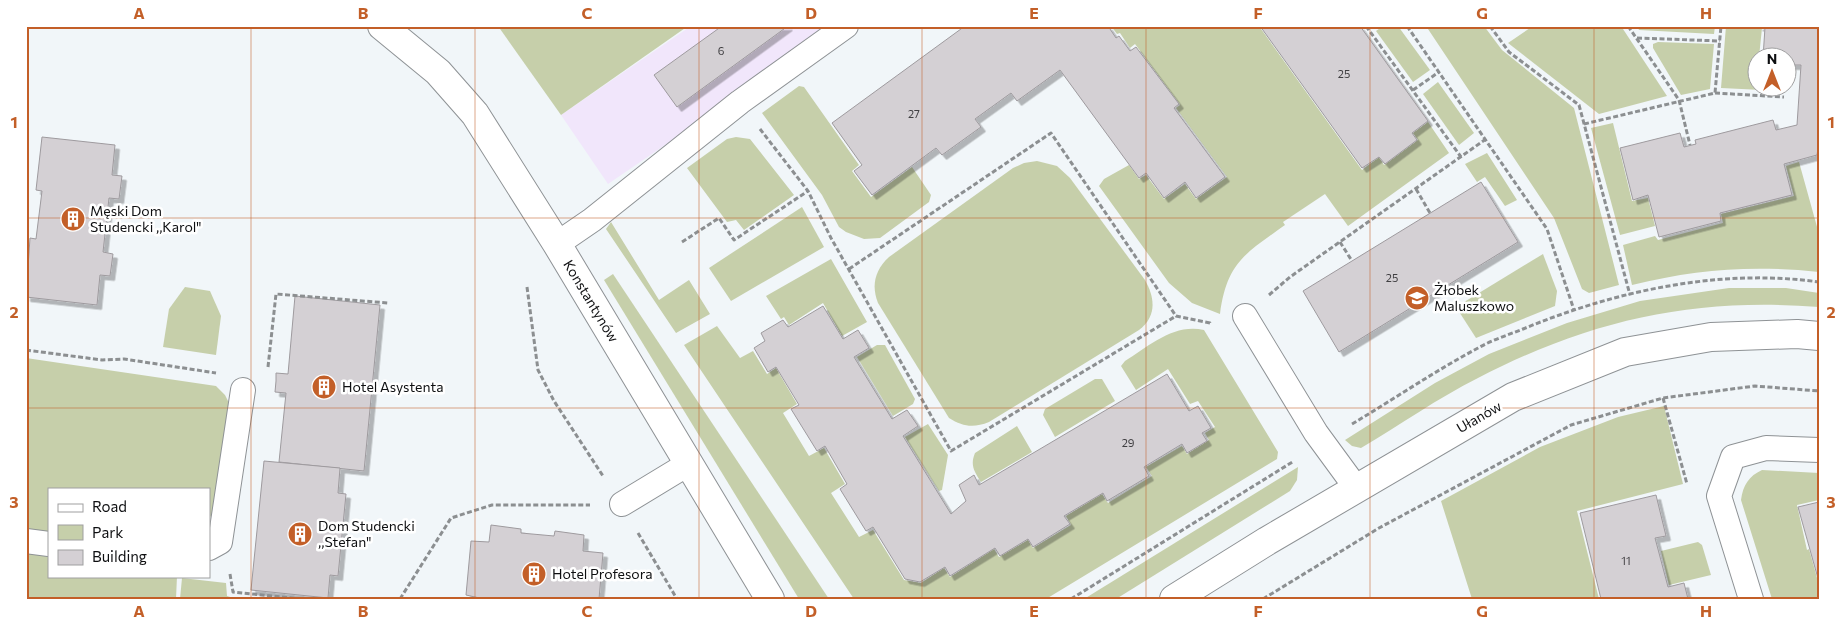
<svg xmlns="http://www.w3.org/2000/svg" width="1845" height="625" viewBox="0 0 1845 625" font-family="Commissioner,sans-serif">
  <defs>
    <filter id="shadow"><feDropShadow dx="4.5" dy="4.5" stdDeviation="0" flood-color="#0004"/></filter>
  </defs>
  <rect width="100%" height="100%" fill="#f1f6f9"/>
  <path fill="#f1e6fb" d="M691 26H839L608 184 561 115Z"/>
  <g fill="#c6cfaa">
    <path d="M498 26H688L561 115Z"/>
    <path d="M1111 26H1259L1362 170 1379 157 1384 165 1418 140 1413 133 1428 122 1449 153 1348 226 1325 194 1283 222 1285 225C1245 254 1227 262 1220 314L1192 303 1169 283 1099 186 1104 179 1129 165 1139 179 1146 175 1164 199 1185 184 1196 199 1227 177 1176 108 1180 105 1135 44 1130 48 1120 33 1117 34Z"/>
    <path d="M1383 26H1398L1430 70 1413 82 1376 31Z"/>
    <path d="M1426 26H1484L1502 50 1574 108 1619 285 1589 293 1582 289 1554 218Z"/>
    <path d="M1533 26H1621L1667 96 1599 114 1508 43Z"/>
    <path d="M1637 26H1715L1714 34 1639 30Z"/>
    <path d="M1726 26 1762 28 1759 57 1758 58V88H1762V90L1721 88Z"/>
    <path d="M1658 42 1714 44 1710 89 1681 95 1653 48V44Z"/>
    <path d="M1438 82 1474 133 1459 145 1423 94Z"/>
    <path d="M799 86 804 87 859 165 852 171 871 197 912 167 931 195 929 202 880 238 864 239 846 232 839 227 822 195 762 113Z"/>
    <path d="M1613 123 1632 201 1648 198 1655 226 1620 235 1591 128Z"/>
    <path d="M736 137 750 139 794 195 744 230 736 220 727 222 687 168 727 139Z"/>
    <path d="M1487 153 1517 200 1505 206 1485 177 1477 182 1465 164Z"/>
    <path d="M1037 161 1057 166 1070 178 1145 280C1155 298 1157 316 1139 330L989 422C974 428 963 427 949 418L878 303C871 285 875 270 889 257L1013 168 1024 163Z"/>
    <path d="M1799 162 1819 234V272C1753 265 1696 269 1632 285L1623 245 1655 236 1658 240 1723 223 1721 214 1794 196 1786 166Z"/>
    <path d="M802 207 824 247 731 301 709 268Z"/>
    <path d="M611 222 659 300 689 280 710 314 676 333 606 229Z"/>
    <path d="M1543 254 1557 291 1555 306 1476 338 1456 307Z"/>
    <path d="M831 259 867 322 842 336 823 303 789 325 784 317 781 319 766 296Z"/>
    <path d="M613 274 829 599H799L604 280Z"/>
    <path d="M185 287 210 291 221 316 216 355 163 347 169 309Z"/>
    <path d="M1729 288H1786L1819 293V307C1694 297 1590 320 1478 378 1438 398 1400 425 1361 448L1352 446 1345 440 1435 383 1489 354 1567 323 1640 301Z"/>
    <path d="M717 326 740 358 753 351 767 374 776 368 797 404 783 413 809 456 824 448 845 484 831 493 859 537 873 530 904 580 921 583 944 568 950 577 994 549 999 557 1028 540 1033 548 1071 525 1066 516 1102 494 1108 503 1152 476 1146 467 1182 446 1187 454 1209 440 1205 433 1215 427 1198 401 1190 404 1168 369 1136 390 1121 366 1125 361C1149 346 1174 323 1204 330L1278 452 1277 459 1046 599H854L684 345Z"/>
    <path d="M877 345H885L915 399 913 404 893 416 857 357Z"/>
    <path d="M26 358 216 386 225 395 229 403 218 503 209 519V489H49V535L26 531Z"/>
    <path d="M1095 379H1102L1115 401 1055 437 1043 415 1045 409Z"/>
    <path d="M1664 406 1683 484 1577 511 1599 599H1472L1441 501 1540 447 1618 417Z"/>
    <path d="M928 424 948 455 942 490 939 491 905 437Z"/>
    <path d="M1017 426 1032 452 981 482C974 471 970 465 975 453Z"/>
    <path d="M1298 467 1297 480 1290 491 1116 599H1084Z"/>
    <path d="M1762 470 1819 473V500L1797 505 1807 550 1809 549 1819 585V599H1772L1741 500C1743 485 1749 476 1762 470Z"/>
    <path d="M26 541 49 544V576H177L176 599H26Z"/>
    <path d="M1698 542 1702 545 1711 575 1669 585 1661 551Z"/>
    <path d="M182 578 226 583 227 596 237 599H180Z"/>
  </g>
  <g fill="#d4d0d4" stroke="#9e9a9e" filter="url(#shadow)">
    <path d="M722 26H788L677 107 654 75Z"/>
    <path d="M965 26H996L997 28 1000 26H1108L1116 38 1119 36 1130 51 1136 47 1179 104 1174 108 1225 177 1196 198 1185 182 1164 198 1146 173 1139 178 1060 70 1017 101 1011 93 975 119 981 127 942 155 936 148 872 195 854 171 862 165 832 123Z"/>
    <path d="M1260 26H1360L1428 121 1412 133 1417 140 1385 164 1379 157 1362 168Z"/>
    <path d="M1758 26H1819V142L1817 155 1784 164 1792 195 1720 213 1721 221 1659 237 1648 195 1633 200 1620 148 1680 133 1684 147 1696 144 1695 140 1773 120 1776 130 1797 125 1801 65H1790L1789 70 1788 69V58H1763L1765 27Z"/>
    <path d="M42 137 115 145 112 175 122 176 119 199 109 198 103 252 113 254 110 276 100 275 97 305 26 297 30 238 36 239 42 191 36 190Z"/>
    <path d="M1481 182 1518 242 1339 352 1303 291Z"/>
    <path d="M295 296 380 305 364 471 279 462 286 393 275 392 276 381V373L288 374Z"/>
    <path d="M823 306 843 339 858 330 869 348 854 357 892 419 907 410 918 426 903 436 951 514 966 501 959 485 974 475 979 485 1167 374 1189 411 1198 406 1211 428 1202 433 1207 441 1187 453 1182 444 1144 467 1149 476 1107 501 1103 493 1064 516 1070 524 1033 547 1028 539 1000 556 995 548 950 576 945 567 920 582 905 579 873 527 866 531 840 489 847 484 825 446 817 451 791 409 799 405 776 367 768 372 754 348 765 341 761 333 783 320 788 327Z"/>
    <path d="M264 461 340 468 338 493 346 494 338 576 330 575 328 598 251 590Z"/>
    <path d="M1656 495 1666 536 1655 538 1668 587 1684 583 1688 599H1601L1580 513Z"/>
    <path d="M1819 502V582L1798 507Z"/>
    <path d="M491 525 521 529V533L554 536 555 531 584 535 583 551 603 553 599 599H484L466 595 471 541 489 542Z"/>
  </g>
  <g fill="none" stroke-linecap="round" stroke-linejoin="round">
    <defs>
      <g id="service">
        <path d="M557 244 592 220 740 102 846 26"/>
        <path d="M1245 316 1316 433 1357 489"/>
        <path d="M622 504 688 464"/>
        <path d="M26 541 49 544"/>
        <path d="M209 548 220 542 243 390"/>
        <path d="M1751 599 1719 496 1733 457 1766 448 1819 450"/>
      </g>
      <g id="minor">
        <path d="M382 26 438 72 475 114 557 244 770 599"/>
        <path d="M1174 599 1267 541 1513 397 1625 352 1711 337 1797 334 1819 336"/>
      </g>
    </defs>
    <use href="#service" stroke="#8e9295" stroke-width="26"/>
    <use href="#minor" stroke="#8e9295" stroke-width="30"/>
    <g stroke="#8c8f91" stroke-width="3" stroke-dasharray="5 2.5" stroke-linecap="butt">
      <path d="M1366 26 1461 157"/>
      <path d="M1407 26 1547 229 1574 310"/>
      <path d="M1490 26 1509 52 1579 105 1630 295"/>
      <path d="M1628 26 1679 100 1690 145"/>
      <path d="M1637 38 1720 41"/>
      <path d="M1413 90 1439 72"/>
      <path d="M1715 93 1784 97"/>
      <path d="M1584 124 1715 93 1721 26"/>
      <path d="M760 129 808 191 831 238 951 451 1176 316"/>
      <path d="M1416 189 1430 213"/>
      <path d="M682 242 719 218 734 240 808 191"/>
      <path d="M1340 242 1352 261"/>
      <path d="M849 269 1051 133 1176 316 1210 323 1211 325"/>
      <path d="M527 287 538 370 554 401 603 476"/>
      <path d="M1269 295 1290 277 1486 139"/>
      <path d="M26 350 102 360 124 359 216 373"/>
      <path d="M268 367 276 294 388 303"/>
      <path d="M1663 398 1687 484"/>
      <path d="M1352 424C1394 399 1435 371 1478 348 1492 340 1508 335 1523 329 1615 291 1720 268 1819 282"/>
      <path d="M638 533 677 599"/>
      <path d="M230 574 233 592 302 599"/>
      <path d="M400 599 451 518 492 505H590"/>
      <path d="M1071 599 1294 461"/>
      <path d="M1263 599 1379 528 1571 425 1663 398 1755 386 1819 391"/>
    </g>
    <use href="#service" stroke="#fff" stroke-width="24"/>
    <use href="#minor" stroke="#fff" stroke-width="28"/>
  </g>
  <path fill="none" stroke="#c35f28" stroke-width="1" stroke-opacity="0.55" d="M251 26V599M475 26V599M699 26V599M922 26V599M1146 26V599M1370 26V599M1594 26V599M26 218H1819M26 408H1819"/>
  <defs>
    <symbol id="building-disc" viewBox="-11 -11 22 22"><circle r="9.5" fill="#c35f28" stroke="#fff"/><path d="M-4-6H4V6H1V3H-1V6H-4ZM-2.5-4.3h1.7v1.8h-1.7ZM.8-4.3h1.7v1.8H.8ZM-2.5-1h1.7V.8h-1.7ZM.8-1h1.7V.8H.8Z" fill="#fff"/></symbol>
    <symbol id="school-disc" viewBox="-11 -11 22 22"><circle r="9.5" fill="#c35f28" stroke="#fff"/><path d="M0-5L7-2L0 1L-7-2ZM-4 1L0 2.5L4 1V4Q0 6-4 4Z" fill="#fff"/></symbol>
  </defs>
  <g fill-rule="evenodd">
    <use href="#building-disc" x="59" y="205" width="28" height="28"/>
    <use href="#school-disc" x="1403" y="284" width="28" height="28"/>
    <use href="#building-disc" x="310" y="373" width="28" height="28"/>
    <use href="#building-disc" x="286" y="520" width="28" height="28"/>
    <use href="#building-disc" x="520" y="560" width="28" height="28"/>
  </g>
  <g text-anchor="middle" stroke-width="5" stroke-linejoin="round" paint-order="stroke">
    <g font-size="11" fill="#403f42">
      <text x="721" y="55">6</text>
      <text x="1344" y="78">25</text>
      <text x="914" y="118">27</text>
      <text x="1392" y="282">25</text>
      <text x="1128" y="447">29</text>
      <text x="1626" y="565">11</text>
    </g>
    <g font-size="14" fill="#0e0f11" stroke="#fff" text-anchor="start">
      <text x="90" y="216">Męski Dom<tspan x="90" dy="16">Studencki ,,Karol"</tspan></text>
      <text x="1434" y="295">Żłobek<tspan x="1434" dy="16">Maluszkowo</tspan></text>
      <text x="342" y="392">Hotel Asystenta</text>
      <text x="318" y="531">Dom Studencki<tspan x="318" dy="16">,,Stefan"</tspan></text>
      <text x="552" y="579">Hotel Profesora</text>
    </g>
    <g font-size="14" fill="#0e0f11" stroke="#fff">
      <text transform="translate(591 301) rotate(59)" y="5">Konstantynów</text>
      <text transform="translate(1479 417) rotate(-30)" y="5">Ułanów</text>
    </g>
  </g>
  <rect width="1845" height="625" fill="none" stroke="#ffffff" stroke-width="55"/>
  <rect x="48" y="488" width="162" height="90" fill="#ffffff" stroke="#9f9fa0"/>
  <rect x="58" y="504" width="25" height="8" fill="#ffffff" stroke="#9f9fa0"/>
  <text x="92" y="512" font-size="15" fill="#0e0f11">Road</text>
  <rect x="58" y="525" width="25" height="15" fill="#c6cfaa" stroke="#9f9fa0"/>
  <text x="92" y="538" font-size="15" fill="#0e0f11">Park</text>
  <rect x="58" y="550" width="25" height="15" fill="#d4d0d4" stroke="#9f9fa0"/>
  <text x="92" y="562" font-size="15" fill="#0e0f11">Building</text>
  <g transform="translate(1772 72)"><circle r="24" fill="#ffffff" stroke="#9f9fa0"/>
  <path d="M0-4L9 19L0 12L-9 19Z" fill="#c35f28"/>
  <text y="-8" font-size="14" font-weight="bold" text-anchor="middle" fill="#0e0f11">N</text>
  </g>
  <rect x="28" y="28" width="1790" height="570" fill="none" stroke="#c35f28" stroke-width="2"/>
  <g font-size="16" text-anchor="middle" font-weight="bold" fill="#c35f28">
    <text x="139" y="19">A</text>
    <text x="363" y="19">B</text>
    <text x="587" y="19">C</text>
    <text x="811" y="19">D</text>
    <text x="1034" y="19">E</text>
    <text x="1258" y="19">F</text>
    <text x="1482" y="19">G</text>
    <text x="1706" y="19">H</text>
    <text x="14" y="128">1</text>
    <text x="1831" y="128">1</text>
    <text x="14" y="318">2</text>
    <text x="1831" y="318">2</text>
    <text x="14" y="508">3</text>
    <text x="1831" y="508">3</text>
    <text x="139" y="617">A</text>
    <text x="363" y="617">B</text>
    <text x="587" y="617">C</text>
    <text x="811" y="617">D</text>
    <text x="1034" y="617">E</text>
    <text x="1258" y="617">F</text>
    <text x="1482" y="617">G</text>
    <text x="1706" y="617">H</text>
  </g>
</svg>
